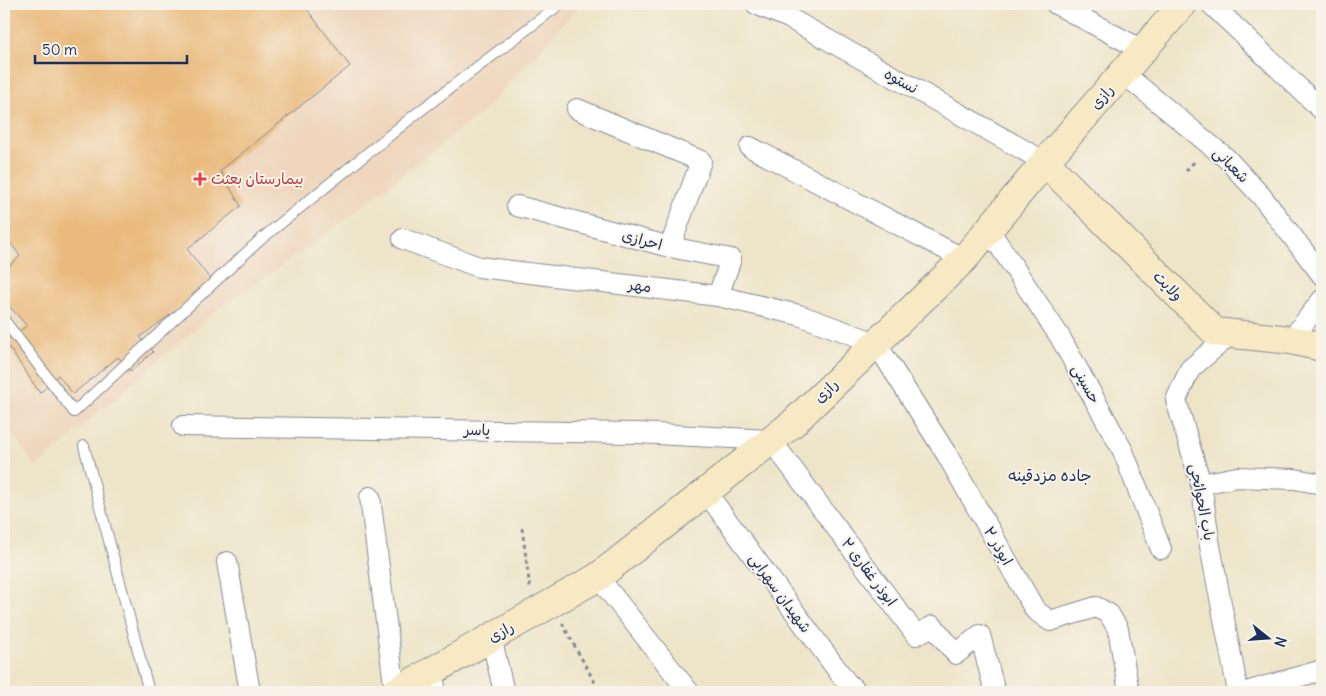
<svg xmlns="http://www.w3.org/2000/svg" width="1326" height="696" viewBox="0 0 1326 696" font-family="Delius,'Playpen Sans Arabic',sans-serif">
  <rect width="100%" height="100%" fill="#f7f3e8"/>
  <filter id="ink" filterUnits="userSpaceOnUse"><feTurbulence type="fractalNoise" baseFrequency=".02" numOctaves="2"/><feDisplacementMap in="SourceGraphic" scale="10" xChannelSelector="R" yChannelSelector="G"/><feConvolveMatrix kernelMatrix="1 2 1 2 8 2 1 2 1" color-interpolation-filters="sRGB"/></filter>
  <filter id="wash" filterUnits="userSpaceOnUse"><feTurbulence type="fractalNoise" baseFrequency=".0096" numOctaves="4" result="noise"/><feDisplacementMap in="SourceGraphic" scale="20" xChannelSelector="R" yChannelSelector="G"/><feGaussianBlur stdDeviation="1.12" result="paint"/><feColorMatrix in="noise" values="0 0 0 0 0 0 0 0 0 0 0 0 0 0 0 0 0 1.4 0 .05"/><feComposite in="paint" operator="in"/></filter>
  <g filter="url(#wash)">
    <rect width="100%" height="100%" fill="#eee5c9"/>
    <path fill="#efd6bc" d="M4 4H582L480 114 313 244 220 307 36 467 4 423Z"/>
    <g id="blocks">
      <path fill="#eaba7d" d="M4 4H303L350 66 220 171 241 206 187 249 213 283 140 337 153 352 131 371 118 357 73 394 58 375 40 393 4 340 27 326 4 300V271L20 256 4 234Z"/>
    </g>
  </g>
  <g filter="url(#ink)">
    <use href="#blocks" fill-opacity="0" stroke="#848a94" stroke-width="1"/>
    <g fill="none" stroke-linecap="round" stroke-linejoin="round">
      <defs>
        <g id="lane">
          <path d="M4 320 74 412 260 240 416 114 560 4"/>
          <path d="M84 446 149 692"/>
        </g>
        <g id="street">
          <path d="M756 4 789 18 1045 162"/>
          <path d="M1056 4 1142 50"/>
          <path d="M1211 4 1322 110"/>
          <path d="M1123 73 1226 158 1262 197 1322 275"/>
          <path d="M577 109 701 161 670 247"/>
          <path d="M750 147 964 259"/>
          <path d="M517 206 670 247 731 259 718 296"/>
          <path d="M989 230 1060 337 1123 451 1161 549"/>
          <path d="M403 239 479 267 718 296 799 315 876 343 947 455 1035 610 1050 621 1096 607 1109 614 1118 629 1129 692"/>
          <path d="M1231 334 1190 369 1176 400 1201 484 1210 546 1238 692"/>
          <path d="M1291 340 1322 300"/>
          <path d="M183 426 637 433 771 440 916 635 933 626 956 654 980 635 995 692"/>
          <path d="M1201 484 1237 477 1295 479 1322 484"/>
          <path d="M706 492 847 683 857 692"/>
          <path d="M370 497 395 692"/>
          <path d="M227 562 250 692"/>
          <path d="M598 577 689 692"/>
          <path d="M491 637 504 692"/>
          <path d="M432 671 436 692"/>
          <path d="M1246 692 1322 670"/>
        </g>
        <g id="secondary">
          <path d="M1045 162 1215 332 1291 340 1322 347"/>
          <path d="M395 692 598 577 792 424 964 259 1045 162 1183 4"/>
        </g>
      </defs>
      <use href="#lane" stroke="#848a94" stroke-width="12"/>
      <use href="#street" stroke="#848a94" stroke-width="22"/>
      <use href="#secondary" stroke="#848a94" stroke-width="30"/>
      <g stroke="#848a94" stroke-width="3" stroke-dasharray="4 4" stroke-linecap="butt">
        <path d="M1186 171 1196 160"/>
        <path d="M522 528 530 588"/>
        <path d="M562 623 600 692"/>
      </g>
      <use href="#lane" stroke="#fff" stroke-width="10"/>
      <use href="#street" stroke="#fff" stroke-width="20"/>
      <use href="#secondary" stroke="#f7e9c3" stroke-width="28"/>
    </g>
  </g>
  <path fill="#e0444e" stroke="#f7f3e8" stroke-width="2" d="M197.5 171.5h5v5h5v5h-5v5h-5v-5h-5v-5h5z"/>
  <g text-anchor="middle" stroke-width="4" stroke-linejoin="round" paint-order="stroke">
    <g font-size="15" fill="#1b2f5e" stroke="#f7f3e8">
      <text transform="translate(901 81) rotate(29)" y="5">نستوه</text>
      <text transform="translate(1102 97) rotate(-49)" y="5">رازی</text>
      <text transform="translate(1231 165) rotate(45)" y="5">شعبانی</text>
      <text transform="translate(642 240) rotate(15)" y="5">احرازی</text>
      <text transform="translate(640 286) rotate(7)" y="5">مهر</text>
      <text transform="translate(1168 286) rotate(45)" y="5">ولایت</text>
      <text transform="translate(1086 384) rotate(61)" y="5">حسینی</text>
      <text transform="translate(826 391) rotate(-44)" y="5">رازی</text>
      <text transform="translate(477 430) rotate(1)" y="5">یاسر</text>
      <text transform="translate(1202 502) rotate(79)" y="5">باب الحوائجی</text>
      <text transform="translate(998 546) rotate(60)" y="5">ابوذر ۲</text>
      <text transform="translate(869 572) rotate(53)" y="5">ابوذر غفاری ۲</text>
      <text transform="translate(780 593) rotate(54)" y="5">شهیدان سهرابی</text>
      <text transform="translate(501 632) rotate(-29)" y="5">رازی</text>
    </g>
    <g font-size="15" fill="#be3a42" stroke="#f7f3e8" text-anchor="start">
      <text x="211" y="184">بیمارستان بعثت</text>
    </g>
    <g font-size="16" fill="#1b2f5e" stroke="#f7f3e8">
      <text x="1050" y="481">جاده مزدقینه</text>
    </g>
  </g>
  <rect width="1326" height="696" fill="none" stroke="#f7f3e8" stroke-width="20"/>
  <g transform="translate(1268 638) rotate(107)" stroke="#f7f3e8" stroke-width="4" paint-order="stroke">
  <path d="M0-4L9 19L0 12L-9 19Z" fill="#1b2f5e"/>
  <text y="-8" font-size="14" font-weight="bold" text-anchor="middle" fill="#1b2f5e">N</text>
  </g>
  <path d="M35 55v8h152v-8" fill="none" stroke="#1b2f5e" stroke-width="2.5"/>
  <text x="42" y="55" font-size="15" fill="#1b2f5e" stroke="#f7f3e8" stroke-width="4" paint-order="stroke">50 m</text>
</svg>
